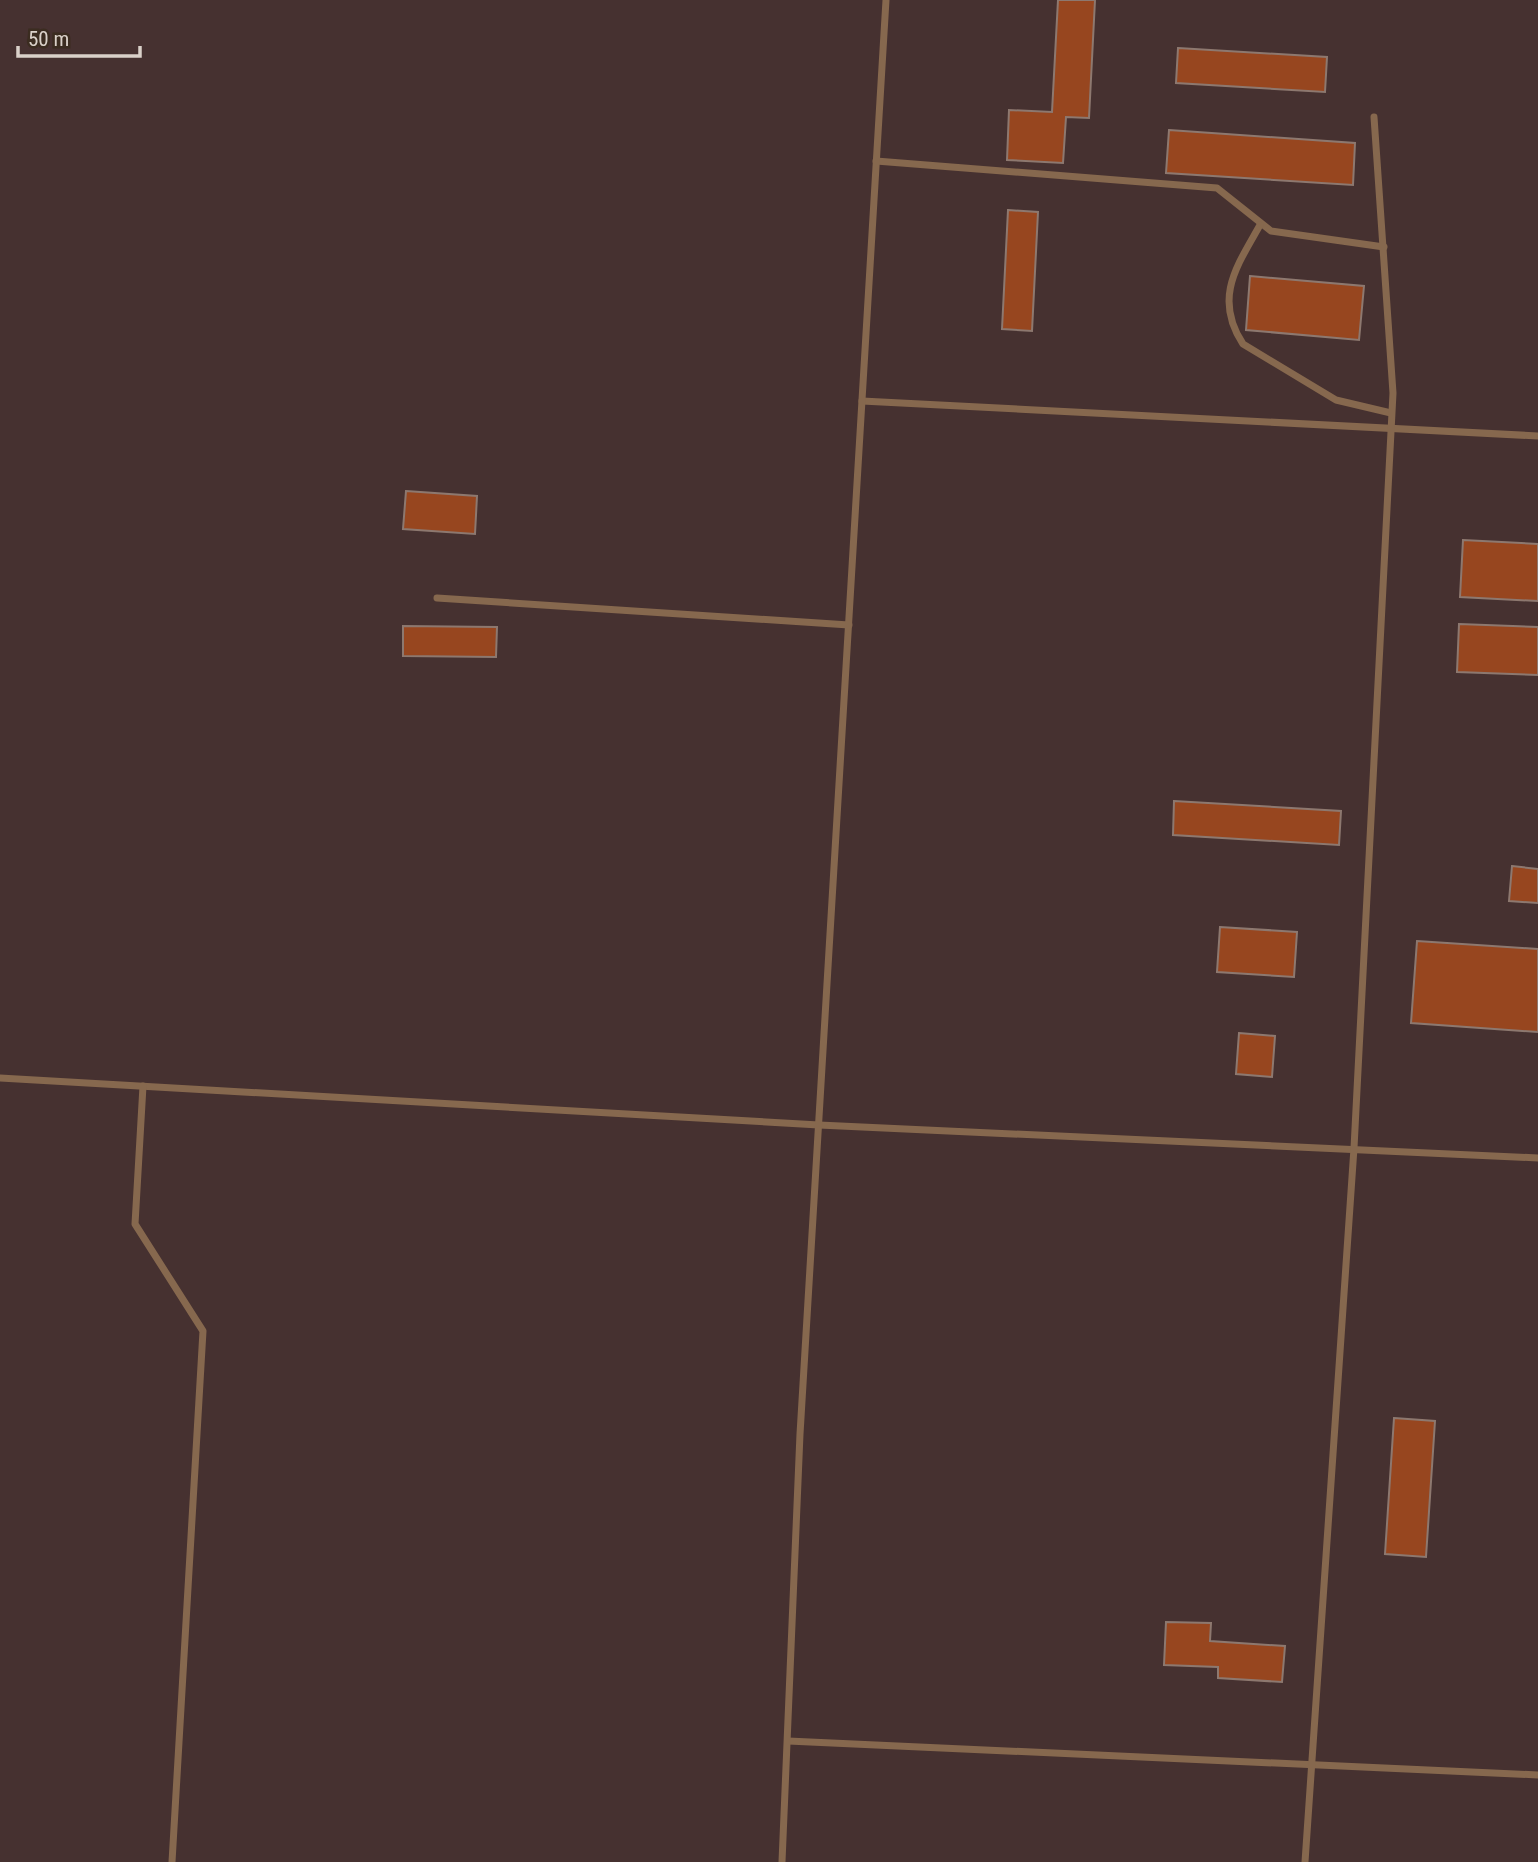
<svg xmlns="http://www.w3.org/2000/svg" width="1538" height="1862" viewBox="0 0 1538 1862" font-family="'Roboto Condensed',sans-serif">
  <rect width="100%" height="100%" fill="#3b2c20"/>
  <rect fill="#463130" x="0" y="0" width="1538" height="1862"/>
  <g fill="#97461f" stroke="#8d786f" stroke-width="2">
    <path d="M1058 0H1095L1089 118 1066 117 1063 163 1007 160 1009 110 1052 112Z"/>
    <path d="M1178 48 1327 57 1325 92 1176 83Z"/>
    <path d="M1169 130 1355 143 1353 185 1166 173Z"/>
    <path d="M1008 210 1038 212 1032 331 1002 329Z"/>
    <path d="M1250 276 1364 286 1359 340 1246 330Z"/>
    <path d="M406 491 477 496 475 534 403 529Z"/>
    <path d="M1463 540 1538 544V601L1460 597Z"/>
    <path d="M1459 624 1538 627V675L1457 672Z"/>
    <path d="M403 626 497 627 496 657 403 656Z"/>
    <path d="M1174 801 1341 811 1339 845 1173 835Z"/>
    <path d="M1512 866 1538 869V903L1509 901Z"/>
    <path d="M1220 927 1297 932 1294 977 1217 972Z"/>
    <path d="M1417 941 1538 949V1032L1411 1023Z"/>
    <path d="M1239 1033 1275 1036 1272 1077 1236 1074Z"/>
    <path d="M1394 1418 1435 1421 1426 1557 1385 1554Z"/>
    <path d="M1166 1622 1211 1623 1210 1641 1285 1646 1282 1682 1218 1678V1667L1164 1665Z"/>
  </g>
  <g fill="none" stroke-linecap="round" stroke-linejoin="round">
    <g stroke="#86684e" stroke-width="7">
      <path d="M876 161 1217 188 1271 231 1384 247"/>
      <path d="M1260 225C1237 266 1213 298 1243 344L1336 400 1391 413"/>
      <path d="M862 401 1538 436"/>
      <path d="M437 598 849 625"/>
      <path d="M0 1078 819 1125 1538 1158"/>
      <path d="M143 1086 135 1224 203 1331 172 1862"/>
      <path d="M788 1741 1538 1775"/>
      <path d="M782 1862 800 1434 886 0"/>
      <path d="M1305 1862 1354 1148 1393 393 1374 117"/>
    </g>
  </g>
  <path d="M18 46v10h122v-10" fill="none" stroke="#dad1c9" stroke-width="3.5"/>
  <text x="28" y="46" font-size="21" fill="#dad1c9" stroke="#3b2c20" stroke-width="5" paint-order="stroke">50 m</text>
</svg>
